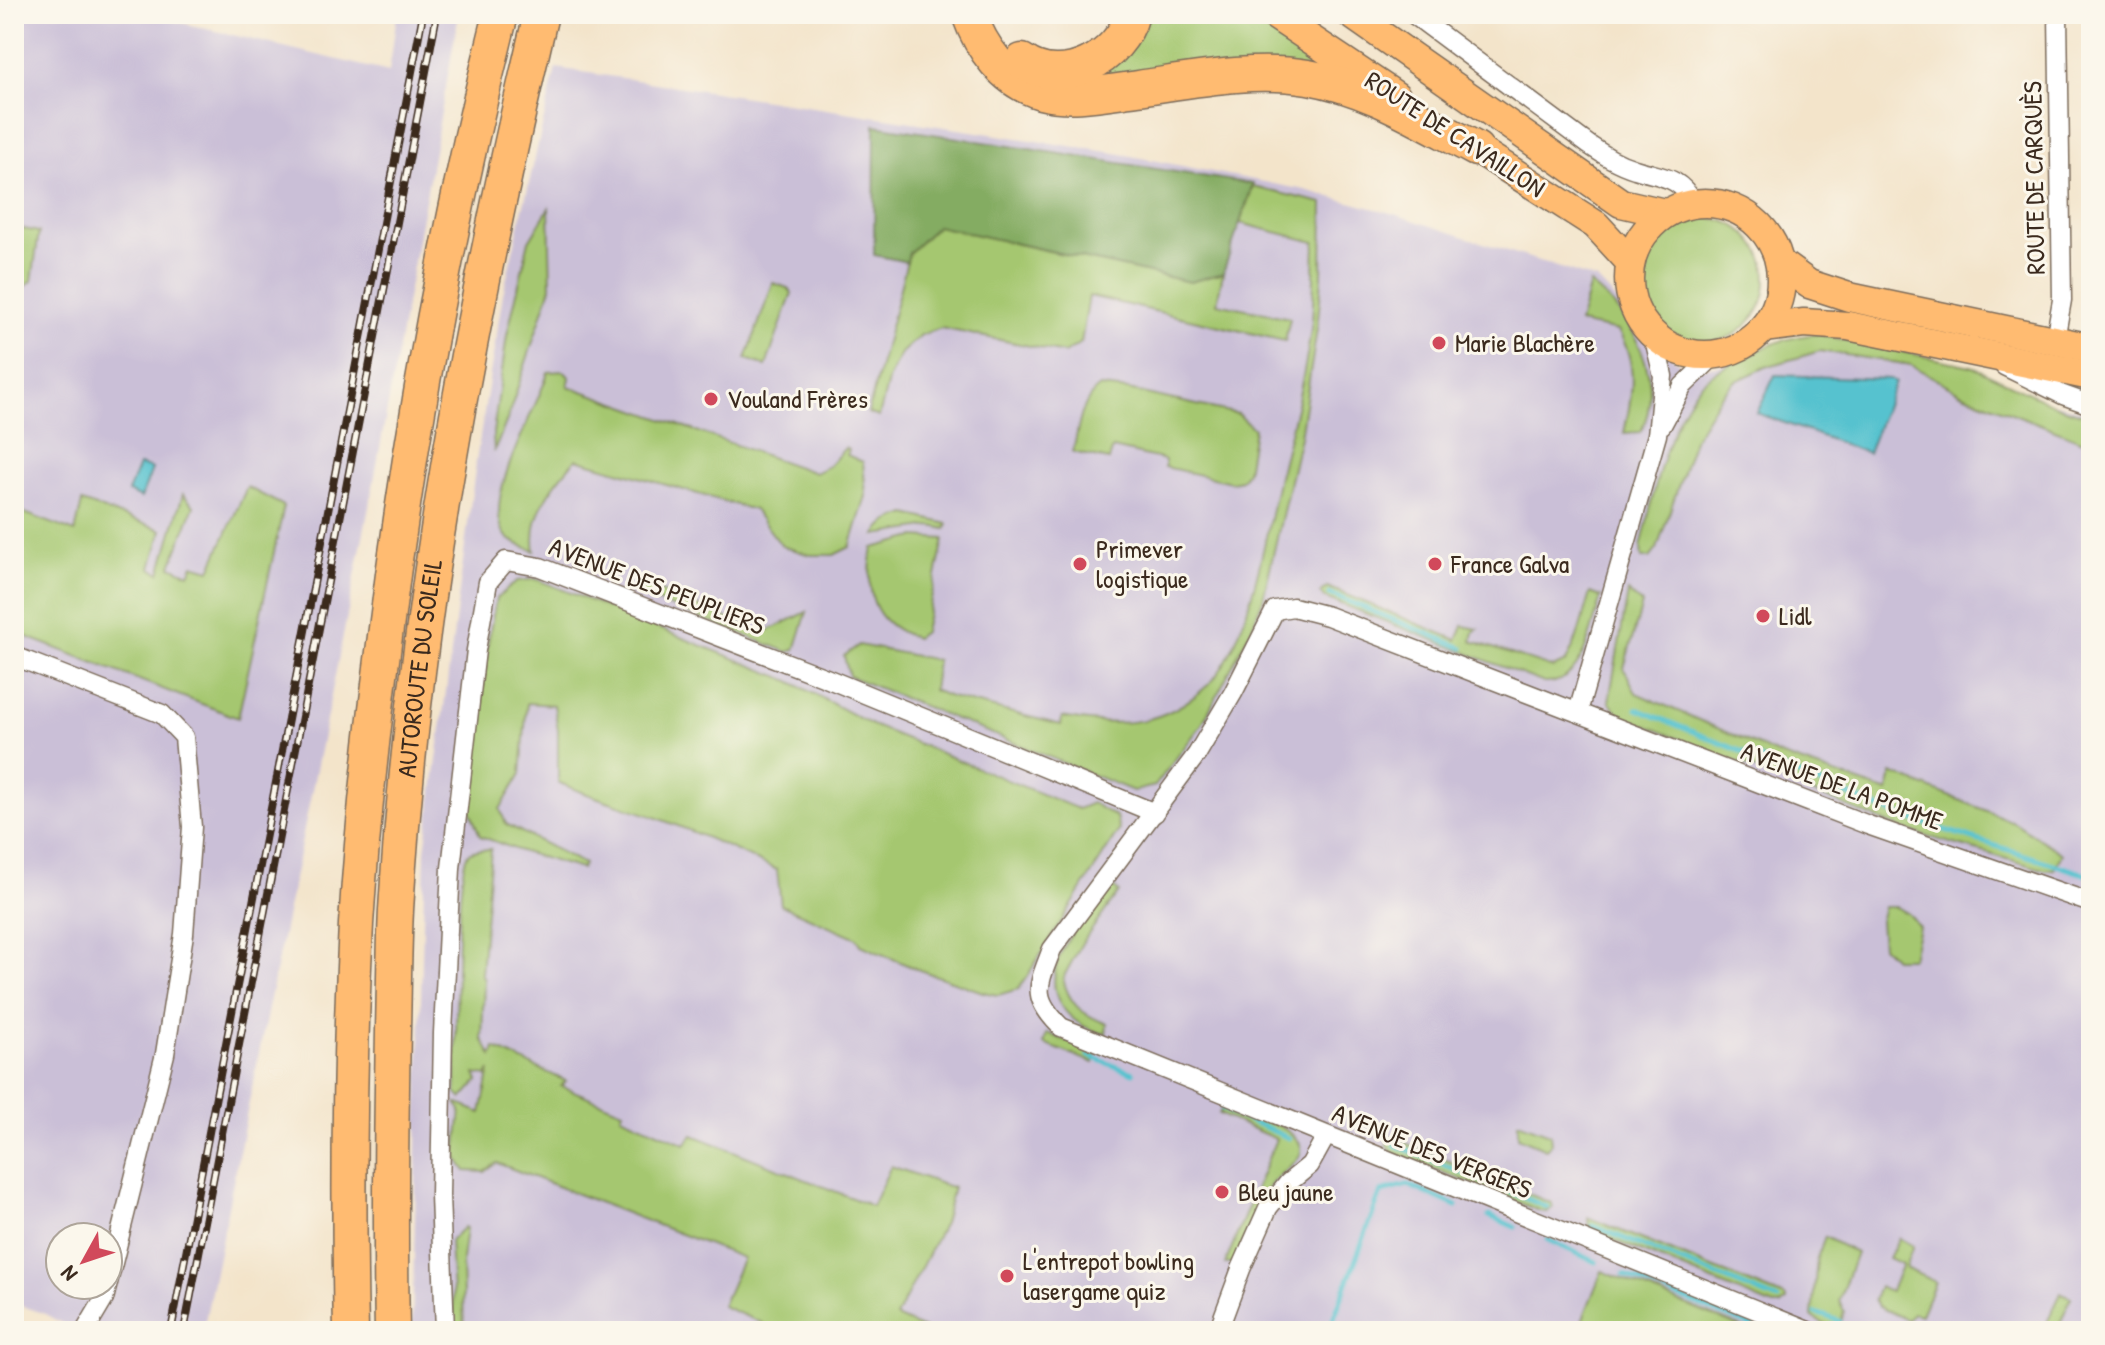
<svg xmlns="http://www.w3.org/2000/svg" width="2105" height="1345" viewBox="0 0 2105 1345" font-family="'Patrick Hand',sans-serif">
  <rect width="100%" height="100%" fill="#fbf7ec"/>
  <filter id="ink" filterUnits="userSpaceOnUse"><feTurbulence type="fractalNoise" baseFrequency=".0125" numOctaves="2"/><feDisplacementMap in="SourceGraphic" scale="16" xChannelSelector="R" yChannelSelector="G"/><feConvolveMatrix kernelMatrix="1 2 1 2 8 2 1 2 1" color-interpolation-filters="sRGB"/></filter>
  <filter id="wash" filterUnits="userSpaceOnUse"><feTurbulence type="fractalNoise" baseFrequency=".006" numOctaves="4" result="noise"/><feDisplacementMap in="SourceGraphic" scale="32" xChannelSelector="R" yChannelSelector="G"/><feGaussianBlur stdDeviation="1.8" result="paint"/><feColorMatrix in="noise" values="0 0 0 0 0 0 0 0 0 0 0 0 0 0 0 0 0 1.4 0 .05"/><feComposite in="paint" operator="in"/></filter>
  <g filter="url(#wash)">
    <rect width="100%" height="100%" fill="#f3e4ca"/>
    <g fill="#cabfd7" fill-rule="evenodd">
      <path d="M14 14H144L389 72 397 14H459L371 497 203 1331H76L45 1314 14 1303ZM60 1237H108V1285H60Z"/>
      <path d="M556 68 1115 153 1305 190 1394 214 1597 280 1648 334 1685 369 1718 366 1798 337 2091 413V1331H412L425 851 476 462 503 294Z"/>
    </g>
    <g fill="#a5c76f" stroke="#707846" stroke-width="2">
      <path d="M1145 14H1262L1345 68 1114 82 1095 75Z"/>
      <path d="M1253 187 1323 203 1322 279 1317 329 1300 437 1263 599 1250 632 1202 724 1155 786 1133 791 849 676 844 656 859 645 937 660 933 690 950 697 1061 725 1062 717C1120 728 1163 727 1208 685 1248 647 1266 535 1278 481 1291 428 1306 375 1312 321 1314 295 1314 268 1315 242L1240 223Z"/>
      <path d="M549 208 551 287 507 420 494 452 493 433 507 335 529 241Z"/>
      <circle cx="1704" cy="280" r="62"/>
      <path d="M937 226 1190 282 1223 273 1217 303 1290 318 1285 341 1089 296 1081 343 1064 353 941 328 921 335 901 353 889 377 879 417 868 413 909 253Z"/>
      <path d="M14 227 39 232 32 281 14 294Z"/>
      <path d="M773 283 788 288 792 293 766 366 746 359Z"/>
      <path d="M1590 284C1634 318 1666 378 1641 432L1624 433C1632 397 1639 364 1618 331L1579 323Z"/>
      <path d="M1816 334 1971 366 2059 407 2091 417V444L1963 394 1911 365 1820 351 1766 367 1734 382 1720 397 1695 437 1657 549 1650 558H1642L1641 547C1654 496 1663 434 1696 390 1708 373 1729 365 1747 356 1775 342 1785 338 1816 334Z"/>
      <path d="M564 371 570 378 568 386 815 473 829 466 845 448 849 450 847 455 863 462 866 496 850 547 834 555H810L782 546 754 510 576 459C552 486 529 514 535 551 526 547 513 544 507 537 477 503 539 408 548 372Z"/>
      <path d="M1100 387 1128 390 1238 414 1254 429 1247 472 1241 480 1231 482 1165 467V460L1113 448 1109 460 1073 452C1078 430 1081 399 1100 387Z"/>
      <path d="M247 487 284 506 238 718 14 632V509L75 532 82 502 162 530 151 568 160 573 183 494 194 506 171 566 189 574 193 565 210 570Z"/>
      <path d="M907 514 948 524 946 529 932 526 876 535C883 521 893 519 907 514Z"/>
      <path d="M915 537 944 539 924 632 916 638C870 623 865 590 873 548Z"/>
      <path d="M536 579 790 681 872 725 1078 809 1092 803 1116 817 1119 830 1019 989 998 995 983 992 914 968 861 945 857 938 781 905 777 870C738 851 698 833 657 818 624 806 590 797 558 782V730L554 705 527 703 521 774 500 809 506 824 584 864 581 869 523 852 480 836 470 810 488 642 496 599 517 581Z"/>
      <path d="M639 582 763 633 807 612 795 650 788 652 633 592Z"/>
      <path d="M1327 587 1457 640 1463 626 1478 629 1474 632 1472 641 1553 668 1566 662 1577 638 1590 593 1601 597C1591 627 1585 684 1544 683L1325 598 1320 593Z"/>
      <path d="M1628 592 1642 604 1624 668 1636 693 1782 756 1888 792 1892 773 2014 822 2062 854 2054 869 2046 870 1905 830 1620 715 1609 701Z"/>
      <path d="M491 849 481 974 484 979 482 1039 492 1056 495 1048 566 1081 561 1086 623 1111 621 1116 685 1144 693 1135 872 1206 891 1166 953 1188 944 1223 896 1317 928 1331H759L762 1323 722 1306 743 1258 497 1163 485 1172 466 1171 456 1157 461 1110 456 1103 481 1113 490 1070 487 1076 475 1074 478 1081 462 1099 456 1093C456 1062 455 868 468 854 472 849 484 850 491 849Z"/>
      <path d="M1108 886H1113L1119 892 1082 943 1063 978C1069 1005 1082 1014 1107 1024L1106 1034C1087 1030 1072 1022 1061 1005 1036 965 1086 916 1108 886Z"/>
      <path d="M1896 907 1909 914 1919 927 1912 958H1894L1882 946 1880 921 1884 907Z"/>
      <path d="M1047 1033 1096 1053 1094 1063 1044 1044Z"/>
      <path d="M1225 1102C1241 1109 1311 1131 1300 1155 1295 1165 1281 1172 1274 1181 1255 1204 1244 1237 1234 1264H1225L1276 1139 1219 1114Z"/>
      <path d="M1518 1122 1550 1134 1551 1144 1546 1149 1518 1137Z"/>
      <path d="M1391 1137 1551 1203 1553 1207 1547 1212 1540 1211 1392 1152 1386 1145Z"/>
      <path d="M1589 1218 1785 1297 1787 1301 1780 1306H1773L1599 1234 1590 1230Z"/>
      <path d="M464 1227 466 1228 462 1260 464 1331H455L450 1241Z"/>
      <path d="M1825 1237 1856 1253 1839 1300 1844 1311 1840 1327C1828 1327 1821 1324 1812 1316L1817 1258Z"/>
      <path d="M1899 1238 1913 1246 1905 1268 1935 1282 1921 1315 1913 1313 1907 1320 1879 1307 1874 1300 1879 1287 1891 1291 1902 1264 1889 1258Z"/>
      <path d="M1602 1271 1750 1331H1578Z"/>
      <path d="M2061 1293 2071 1297 2057 1331H2043Z"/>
    </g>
    <path fill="#84ac62" stroke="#606b40" stroke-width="2" d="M875 125 1253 184 1223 273 1190 282 937 226 909 253 907 262 874 255Z"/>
    <g fill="#56c2cf" stroke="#487676" stroke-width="2">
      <path d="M1775 375 1890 379 1895 382 1868 453 1757 413Z"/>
      <path d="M139 465 152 469 141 498 128 492Z"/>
    </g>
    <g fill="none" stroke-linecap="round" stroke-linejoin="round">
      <g stroke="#56c2cf" stroke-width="5">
        <path d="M1330 594 1463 648"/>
        <path d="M1637 709 1895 814 2091 876"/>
        <path d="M1089 1056 1133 1073"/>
        <path d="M1223 1109 1289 1138"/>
        <path d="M1395 1145 1547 1207"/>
        <path d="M1489 1216 1515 1227"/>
        <path d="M1593 1226 1778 1300"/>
        <path d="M1548 1240 1596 1262"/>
        <path d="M1624 1275 1764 1331"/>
        <path d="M1816 1313 1840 1321"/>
        <path d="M1329 1331 1381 1192 1408 1185 1456 1206"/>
      </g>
    </g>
  </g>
  <g filter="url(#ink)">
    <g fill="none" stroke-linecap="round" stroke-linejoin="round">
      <defs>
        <g id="street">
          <path d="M1413 14 1589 145C1604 155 1618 164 1635 169 1662 178 1678 175 1694 203"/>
          <path d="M2055 340 2062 300 2058 14"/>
          <path d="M2004 366 2063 395 2091 405"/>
          <path d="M1662 425 1683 386 1715 355"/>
          <path d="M14 656 162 714 184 737 192 827 184 934 165 1054 104 1299 85 1331"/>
          <path d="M1578 712 1657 435 1663 376 1653 335"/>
          <path d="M445 1331 440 1195 443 1033 451 868 476 650 488 582 506 561 540 567 826 678 1155 813"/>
          <path d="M1218 1331 1241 1269 1268 1208 1288 1183 1310 1165 1326 1136"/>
          <path d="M1808 1331 1061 1027C1030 996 1038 986 1052 949L1197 754 1233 693 1275 610 1293 607 1328 616 1868 825 2091 903"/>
        </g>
        <g id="primary">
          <path d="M1273 14 1396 96"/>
          <path d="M1351 14 1621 203 1665 213"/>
          <path d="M1460 138 1596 225 1630 262"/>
          <circle cx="1705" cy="279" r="76"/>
          <path d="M1780 263 1809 284 1849 297 2091 348"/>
          <path d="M1763 328 1804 323 1848 326 2091 376"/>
        </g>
        <g id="highway">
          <path d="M969 14C981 48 1004 81 1041 92 1072 100 1107 92 1138 88 1194 80 1252 68 1308 77 1369 87 1422 121 1476 149"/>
          <path d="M1022 61C1062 90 1121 58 1132 14"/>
          <path d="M351 1331C348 1195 349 1059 356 924 362 830 372 737 384 644 410 432 449 221 501 14"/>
          <path id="s1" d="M392 1331C390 1231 391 1131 393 1030 394 990 394 950 396 910 414 607 472 309 541 14"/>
        </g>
      </defs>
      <use href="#street" stroke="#7b6b5a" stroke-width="21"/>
      <use href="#primary" stroke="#7b6b5a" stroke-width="31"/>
      <use href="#highway" stroke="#7b6b5a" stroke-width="37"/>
      <use href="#street" stroke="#fff" stroke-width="18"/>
      <use href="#primary" stroke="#ffbb71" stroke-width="28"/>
      <use href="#highway" stroke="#ffbb71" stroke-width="34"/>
      <defs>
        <g id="rail">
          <path d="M171 1331 423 14"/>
          <path d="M184 1331 437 14"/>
        </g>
      </defs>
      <use href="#rail" stroke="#3b2a1e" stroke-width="8"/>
      <use href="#rail" stroke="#fbf7ec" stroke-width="5" stroke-dasharray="15" stroke-linecap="butt"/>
    </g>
  </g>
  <g fill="#d1495b" stroke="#fbf7ec" stroke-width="3">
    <circle cx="1439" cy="343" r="8"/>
    <circle cx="711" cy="399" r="8"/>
    <circle cx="1080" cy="564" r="8"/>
    <circle cx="1435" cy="564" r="8"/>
    <circle cx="1763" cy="616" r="8"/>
    <circle cx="1222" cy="1192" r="8"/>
    <circle cx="1007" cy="1276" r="8"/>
  </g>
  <g text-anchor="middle" stroke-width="6" stroke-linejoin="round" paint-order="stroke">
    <g font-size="26" fill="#3b2a1e" stroke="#fbf7ec">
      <text transform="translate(1455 134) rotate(33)" y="9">ROUTE DE CAVAILLON</text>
      <text transform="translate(2034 178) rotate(-91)" y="9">ROUTE DE CARQUÈS</text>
      <text transform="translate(657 586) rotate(21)" y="9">AVENUE DES PEUPLIERS</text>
      <text dy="9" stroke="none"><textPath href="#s1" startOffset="664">AUTOROUTE DU SOLEIL</textPath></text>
      <text transform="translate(1842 786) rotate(20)" y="9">AVENUE DE LA POMME</text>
      <text transform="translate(1432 1151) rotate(22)" y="9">AVENUE DES VERGERS</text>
    </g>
    <g font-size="26" fill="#3b2a1e" stroke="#fbf7ec" text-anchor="start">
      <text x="1455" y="352">Marie Blachère</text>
      <text x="727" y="408">Vouland Frères</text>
      <text x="1096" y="558">Primever<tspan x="1096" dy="30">logistique</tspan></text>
      <text x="1451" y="573">France Galva</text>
      <text x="1779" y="625">Lidl</text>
      <text x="1238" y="1201">Bleu jaune</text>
      <text x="1023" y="1270">L'entrepot bowling<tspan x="1023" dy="30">lasergame quiz</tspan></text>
    </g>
  </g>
  <rect width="2105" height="1345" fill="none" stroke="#fbf7ec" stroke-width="48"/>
  <g transform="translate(84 1261) rotate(230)"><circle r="38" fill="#fbf7ec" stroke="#aea59a" stroke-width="2"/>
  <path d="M0-6L14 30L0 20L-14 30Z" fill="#d1495b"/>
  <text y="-12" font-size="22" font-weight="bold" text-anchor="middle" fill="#3b2a1e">N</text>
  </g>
</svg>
